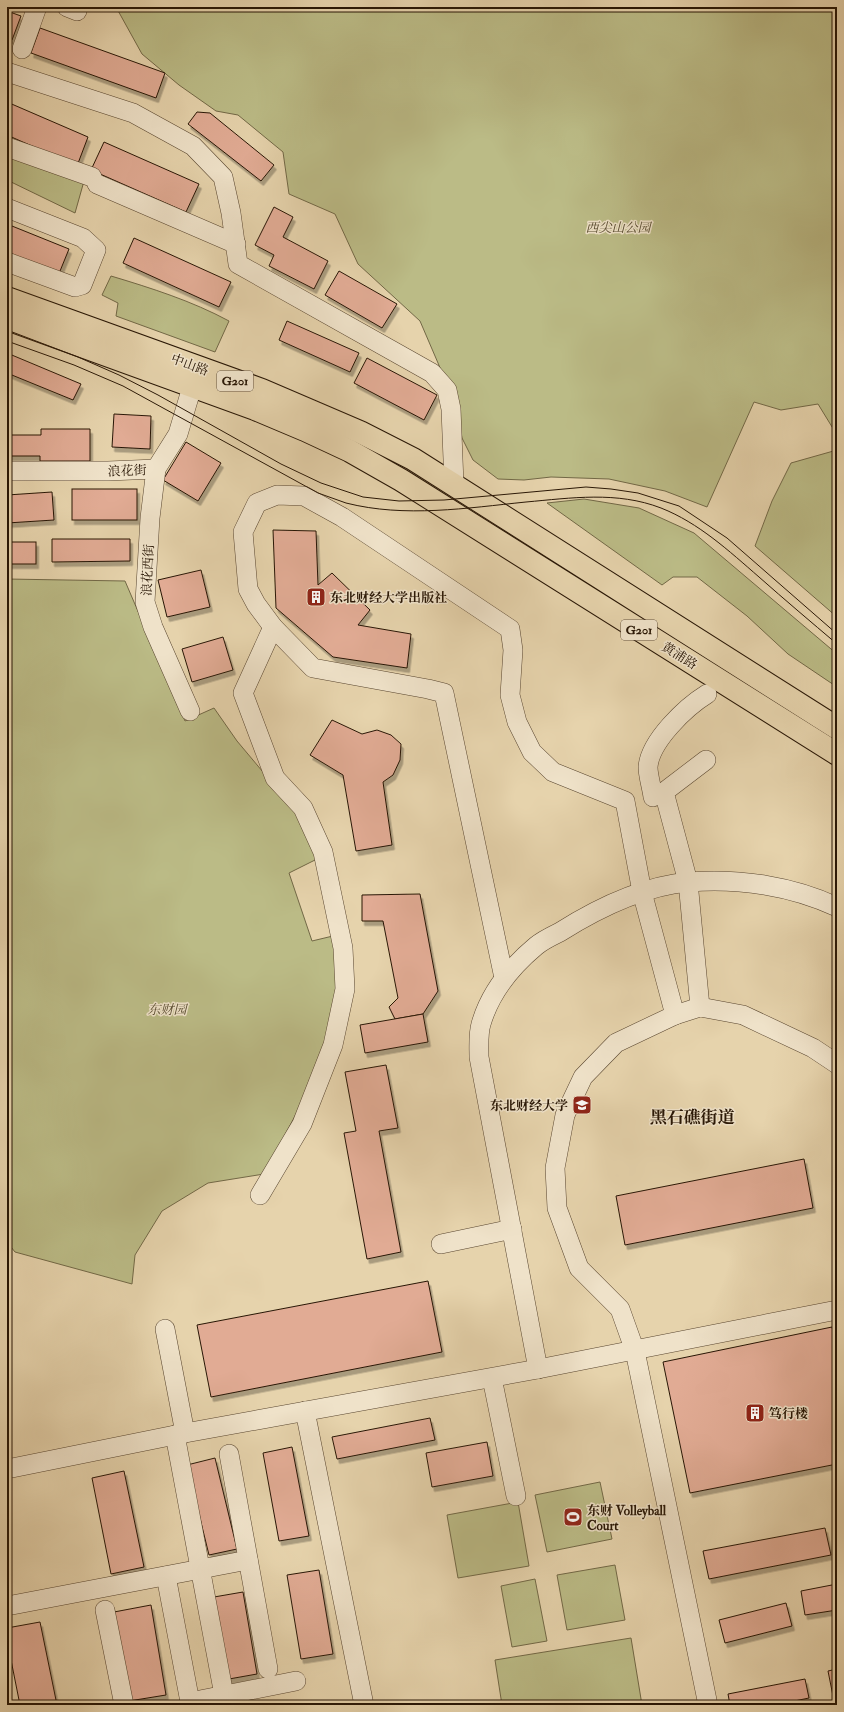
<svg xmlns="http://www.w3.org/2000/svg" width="844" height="1712" viewBox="0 0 844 1712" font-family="'IM FELL Double Pica','Noto Serif SC',serif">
  <defs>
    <filter id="shadow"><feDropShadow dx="2.5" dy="4.5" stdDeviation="0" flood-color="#0004"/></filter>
  </defs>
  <rect width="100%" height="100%" fill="#e6d3ac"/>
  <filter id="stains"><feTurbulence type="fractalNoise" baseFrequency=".005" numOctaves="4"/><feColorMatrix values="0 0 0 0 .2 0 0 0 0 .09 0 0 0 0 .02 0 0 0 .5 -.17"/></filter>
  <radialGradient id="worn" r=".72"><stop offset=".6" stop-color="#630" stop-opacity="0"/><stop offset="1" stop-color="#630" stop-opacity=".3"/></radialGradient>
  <g fill="#bbbb86" stroke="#726846">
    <path d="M116 7H837V435L818 404 781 410 754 402 707 507 665 491 609 479 551 477 524 480 498 479 473 460 462 438 456 405 420 321 358 264 335 214 289 194 283 152 238 115 216 111 179 85 142 54Z"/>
    <path d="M7 156 84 181 75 213 7 180Z"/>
    <path d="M111 276C151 288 192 301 229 321L215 352 116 316 118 303 102 295Z"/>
    <path d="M837 450V617L755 546 772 501 791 463Z"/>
    <path d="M584 499 639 508 694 533 837 654V687L788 654 747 616 697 577H673L662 585 547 503Z"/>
    <path d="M7 579 125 581 185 721 214 708 237 741 299 815 317 859 289 873 312 941 337 935 339 949 334 1016 310 1088 264 1174 208 1183 162 1211 135 1255 132 1284 15 1252 7 1242Z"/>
    <path d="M600 1482 612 1539 547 1552 535 1495Z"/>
    <path d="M518 1502 529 1566 458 1578 447 1515Z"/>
    <path d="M615 1565 625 1620 567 1630 557 1575Z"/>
    <path d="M535 1579 547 1641 512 1647 501 1586Z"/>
    <path d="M631 1638 642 1705H502L495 1660Z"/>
  </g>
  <g fill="#e1ab94" stroke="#281605" filter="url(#shadow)">
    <path d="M7 11 21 16 12 40 7 38Z"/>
    <path d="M40 28 165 73 156 98 31 53Z"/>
    <path d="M7 102 88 137 77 166 7 135Z"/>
    <path d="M197 112 210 113 274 165 261 181 188 124Z"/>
    <path d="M104 142 199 184 186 212 91 170Z"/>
    <path d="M274 207 293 217 283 237 328 261 314 289 269 266 274 255 255 245Z"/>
    <path d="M7 224 69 249 58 276 7 255Z"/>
    <path d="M134 238 231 282 219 307 123 263Z"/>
    <path d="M339 271 397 304 382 328 325 295Z"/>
    <path d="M287 321 359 353 350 372 279 340Z"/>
    <path d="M7 353 81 384 73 400 7 373Z"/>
    <path d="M367 358 437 395 424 420 354 383Z"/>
    <path d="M114 414 151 416 150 449 112 447Z"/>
    <path d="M41 429H90V461H40V456H7V435H41Z"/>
    <path d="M186 442 221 463 198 501 163 480Z"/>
    <rect x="72" y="489" width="65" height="31"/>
    <path d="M52 492 54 520 7 523V495Z"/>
    <path d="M273 530 316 531 318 585 332 573 370 610 358 625 411 634 407 668 333 657 276 608Z"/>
    <path d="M52 539H130V561L52 562Z"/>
    <rect x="7" y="542" width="29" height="22"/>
    <path d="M201 570 210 607 167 617 158 580Z"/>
    <path d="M223 637 233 670 192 682 182 649Z"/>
    <path d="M332 720 362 734 377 730 391 735 401 744 400 760 393 775 383 782 392 845 356 851 343 775 310 755Z"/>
    <path d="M420 894 438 991 423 1014 395 1019 389 1007 398 998 383 921H362V895Z"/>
    <path d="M423 1014 428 1042 365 1053 360 1025Z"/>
    <path d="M386 1065 398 1128 379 1131 401 1252 367 1259 344 1133 356 1131 345 1072Z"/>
    <path d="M804 1159 813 1208 625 1245 616 1196Z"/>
    <path d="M428 1281 442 1352 211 1397 197 1325Z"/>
    <path d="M832 1327 837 1350V1464L690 1493 663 1362Z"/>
    <path d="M430 1418 435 1440 337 1459 332 1437Z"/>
    <path d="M487 1442 493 1476 432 1487 426 1453Z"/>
    <path d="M292 1447 309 1536 279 1541 263 1453Z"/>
    <path d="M215 1458 237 1549 209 1555 187 1465Z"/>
    <path d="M124 1471 144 1567 111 1574 92 1478Z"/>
    <path d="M825 1528 831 1555 709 1579 703 1551Z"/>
    <path d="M319 1570 333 1654 301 1659 287 1575Z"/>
    <path d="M837 1584V1610L805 1615 801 1591Z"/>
    <path d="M243 1592 257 1674 229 1679 214 1597Z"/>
    <path d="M786 1603 792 1626 725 1643 719 1620Z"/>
    <path d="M151 1605 166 1695 129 1701 114 1612Z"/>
    <path d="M40 1622 57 1705H20L7 1640V1628Z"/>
    <path d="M837 1669V1696H833L828 1671Z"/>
    <path d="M805 1679 809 1698 775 1705H730L728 1694Z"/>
  </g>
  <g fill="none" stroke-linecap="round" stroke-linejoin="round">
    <defs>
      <g id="minor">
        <path d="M67 7 77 11"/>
        <path d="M22 49 37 7"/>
        <path d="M7 72 133 113 193 146 223 177 231 213 238 264 432 373 447 390 451 409 454 484"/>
        <path d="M7 147 92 177"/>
        <path d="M97 184 236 244"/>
        <path d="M7 208 83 238 96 250 82 285 75 287 7 262"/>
        <path d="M7 471H108L156 469"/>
        <path d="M190 711 153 627 145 602 150 518 156 469 178 434 192 387"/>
        <path d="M653 797C652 788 648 776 648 767 650 741 686 707 707 694"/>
        <path d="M504 978 444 693 428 689 313 668 273 627 256 604 248 589 243 532 257 503 277 495 304 496 342 517 510 629 513 650 510 695 517 722 532 752 553 772 625 801 642 892 675 1015"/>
        <path d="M700 1007 688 882 664 792 706 760"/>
        <path d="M260 1195 302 1124 333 1045 345 989 343 948 323 852 303 808 275 778 243 693 273 627"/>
        <path d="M441 1244 512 1229"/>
        <path d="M165 1329 185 1433"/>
        <path d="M538 1369 479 1057C479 1047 478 1034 481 1024 490 993 512 966 536 946 543 940 552 936 560 932 598 908 643 886 689 882 739 878 792 886 837 907"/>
        <path d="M492 1378 516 1496"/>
        <path d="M305 1411 364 1705"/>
        <path d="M175 1435 224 1695"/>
        <path d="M229 1454 268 1669"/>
        <path d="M7 1469 185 1433 538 1369 837 1310"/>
        <path d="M166 1576 190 1702"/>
        <path d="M7 1606 248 1560"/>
        <path d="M105 1610 124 1705"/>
        <path d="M190 1705V1702L296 1681"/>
        <path d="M708 1705 635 1351 620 1309 579 1268 557 1208 555 1168 565 1115 583 1077 616 1043 675 1015 700 1007 743 1015 813 1048 837 1064"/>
      </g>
      <g id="highway">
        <path d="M7 298 262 390 360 432 413 459 837 728"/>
        <path d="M7 319 255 409 305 430 350 451 401 480 837 754"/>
      </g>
    </defs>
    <use href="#minor" stroke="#58452f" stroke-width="20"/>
    <use href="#highway" stroke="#281605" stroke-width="24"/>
    <use href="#minor" stroke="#efe2c9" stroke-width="19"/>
    <use href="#highway" stroke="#e6d3ac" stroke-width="22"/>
    <g stroke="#281605" stroke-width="1">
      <path d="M7 330 78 357 119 375 158 395 281 464 321 483 363 497 399 501 444 500 586 487 611 489 638 493 679 506 727 538 837 634"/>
      <path d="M7 341 74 365 123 386 318 493C327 496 337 500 346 503 405 518 467 508 526 502 571 498 617 491 661 508 699 523 729 551 759 577 785 600 811 622 837 644"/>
    </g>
  </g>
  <defs>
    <symbol id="building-square" viewBox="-11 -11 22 22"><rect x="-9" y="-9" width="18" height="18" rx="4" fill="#8f2418" stroke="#efe2c9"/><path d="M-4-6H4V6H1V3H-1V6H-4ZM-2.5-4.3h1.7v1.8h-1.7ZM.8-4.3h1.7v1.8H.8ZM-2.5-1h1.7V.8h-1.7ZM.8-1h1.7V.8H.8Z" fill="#fff"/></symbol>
    <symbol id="university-square" viewBox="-11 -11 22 22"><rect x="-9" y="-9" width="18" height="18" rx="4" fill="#8f2418" stroke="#efe2c9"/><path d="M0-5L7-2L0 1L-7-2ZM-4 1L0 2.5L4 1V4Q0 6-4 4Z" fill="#fff"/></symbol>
    <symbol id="stadium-square" viewBox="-11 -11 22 22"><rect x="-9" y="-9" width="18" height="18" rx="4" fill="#8f2418" stroke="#efe2c9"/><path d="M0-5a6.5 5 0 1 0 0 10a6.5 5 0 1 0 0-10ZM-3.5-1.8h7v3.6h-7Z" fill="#fff"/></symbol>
  </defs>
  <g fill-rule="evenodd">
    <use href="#building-square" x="305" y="586" width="22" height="22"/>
    <use href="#university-square" x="571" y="1094" width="22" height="22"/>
    <use href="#building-square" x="744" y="1402" width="22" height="22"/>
    <use href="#stadium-square" x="562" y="1506" width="22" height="22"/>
  </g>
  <g text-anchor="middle" stroke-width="3" stroke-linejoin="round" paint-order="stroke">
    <g fill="#efe2c9" stroke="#645340" stroke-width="1">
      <rect x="217" y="371" width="36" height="20" rx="3"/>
      <rect x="621" y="620" width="36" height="20" rx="3"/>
    </g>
    <g font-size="12" font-weight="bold" fill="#281605">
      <text x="235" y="385">G201</text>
      <text x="639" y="634">G201</text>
    </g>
    <g font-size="13" font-style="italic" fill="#54482c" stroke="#efe2c9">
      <text x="618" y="232">西尖山公园</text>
      <text x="167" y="1014">东财园</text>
    </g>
    <g font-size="13" fill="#281605" stroke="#efe2c9">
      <text transform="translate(190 364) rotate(20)" y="5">中山路</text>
      <text transform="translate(127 470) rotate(-2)" y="5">浪花街</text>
      <text transform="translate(147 570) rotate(-87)" y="5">浪花西街</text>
      <text transform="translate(680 655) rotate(32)" y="5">黄浦路</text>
    </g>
    <g font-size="13" font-weight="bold" fill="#281605" stroke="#efe2c9" text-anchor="start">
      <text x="330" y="602">东北财经大学出版社</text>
      <text x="568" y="1110" text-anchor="end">东北财经大学</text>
      <text x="769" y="1418">笃行楼</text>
      <text x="587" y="1515">东财 Volleyball<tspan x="587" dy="15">Court</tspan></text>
    </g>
    <g font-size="17" font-weight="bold" fill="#281605" stroke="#efe2c9">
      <text x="692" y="1123">黑石礁街道</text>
    </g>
  </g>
  <rect width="844" height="1712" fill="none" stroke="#e6d3ac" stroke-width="24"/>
  <rect x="8" y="8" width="828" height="1696" fill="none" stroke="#281605" stroke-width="2"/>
  <rect x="12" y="12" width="820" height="1688" fill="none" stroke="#281605"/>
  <rect width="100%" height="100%" filter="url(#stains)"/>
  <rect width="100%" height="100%" fill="url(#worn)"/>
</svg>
